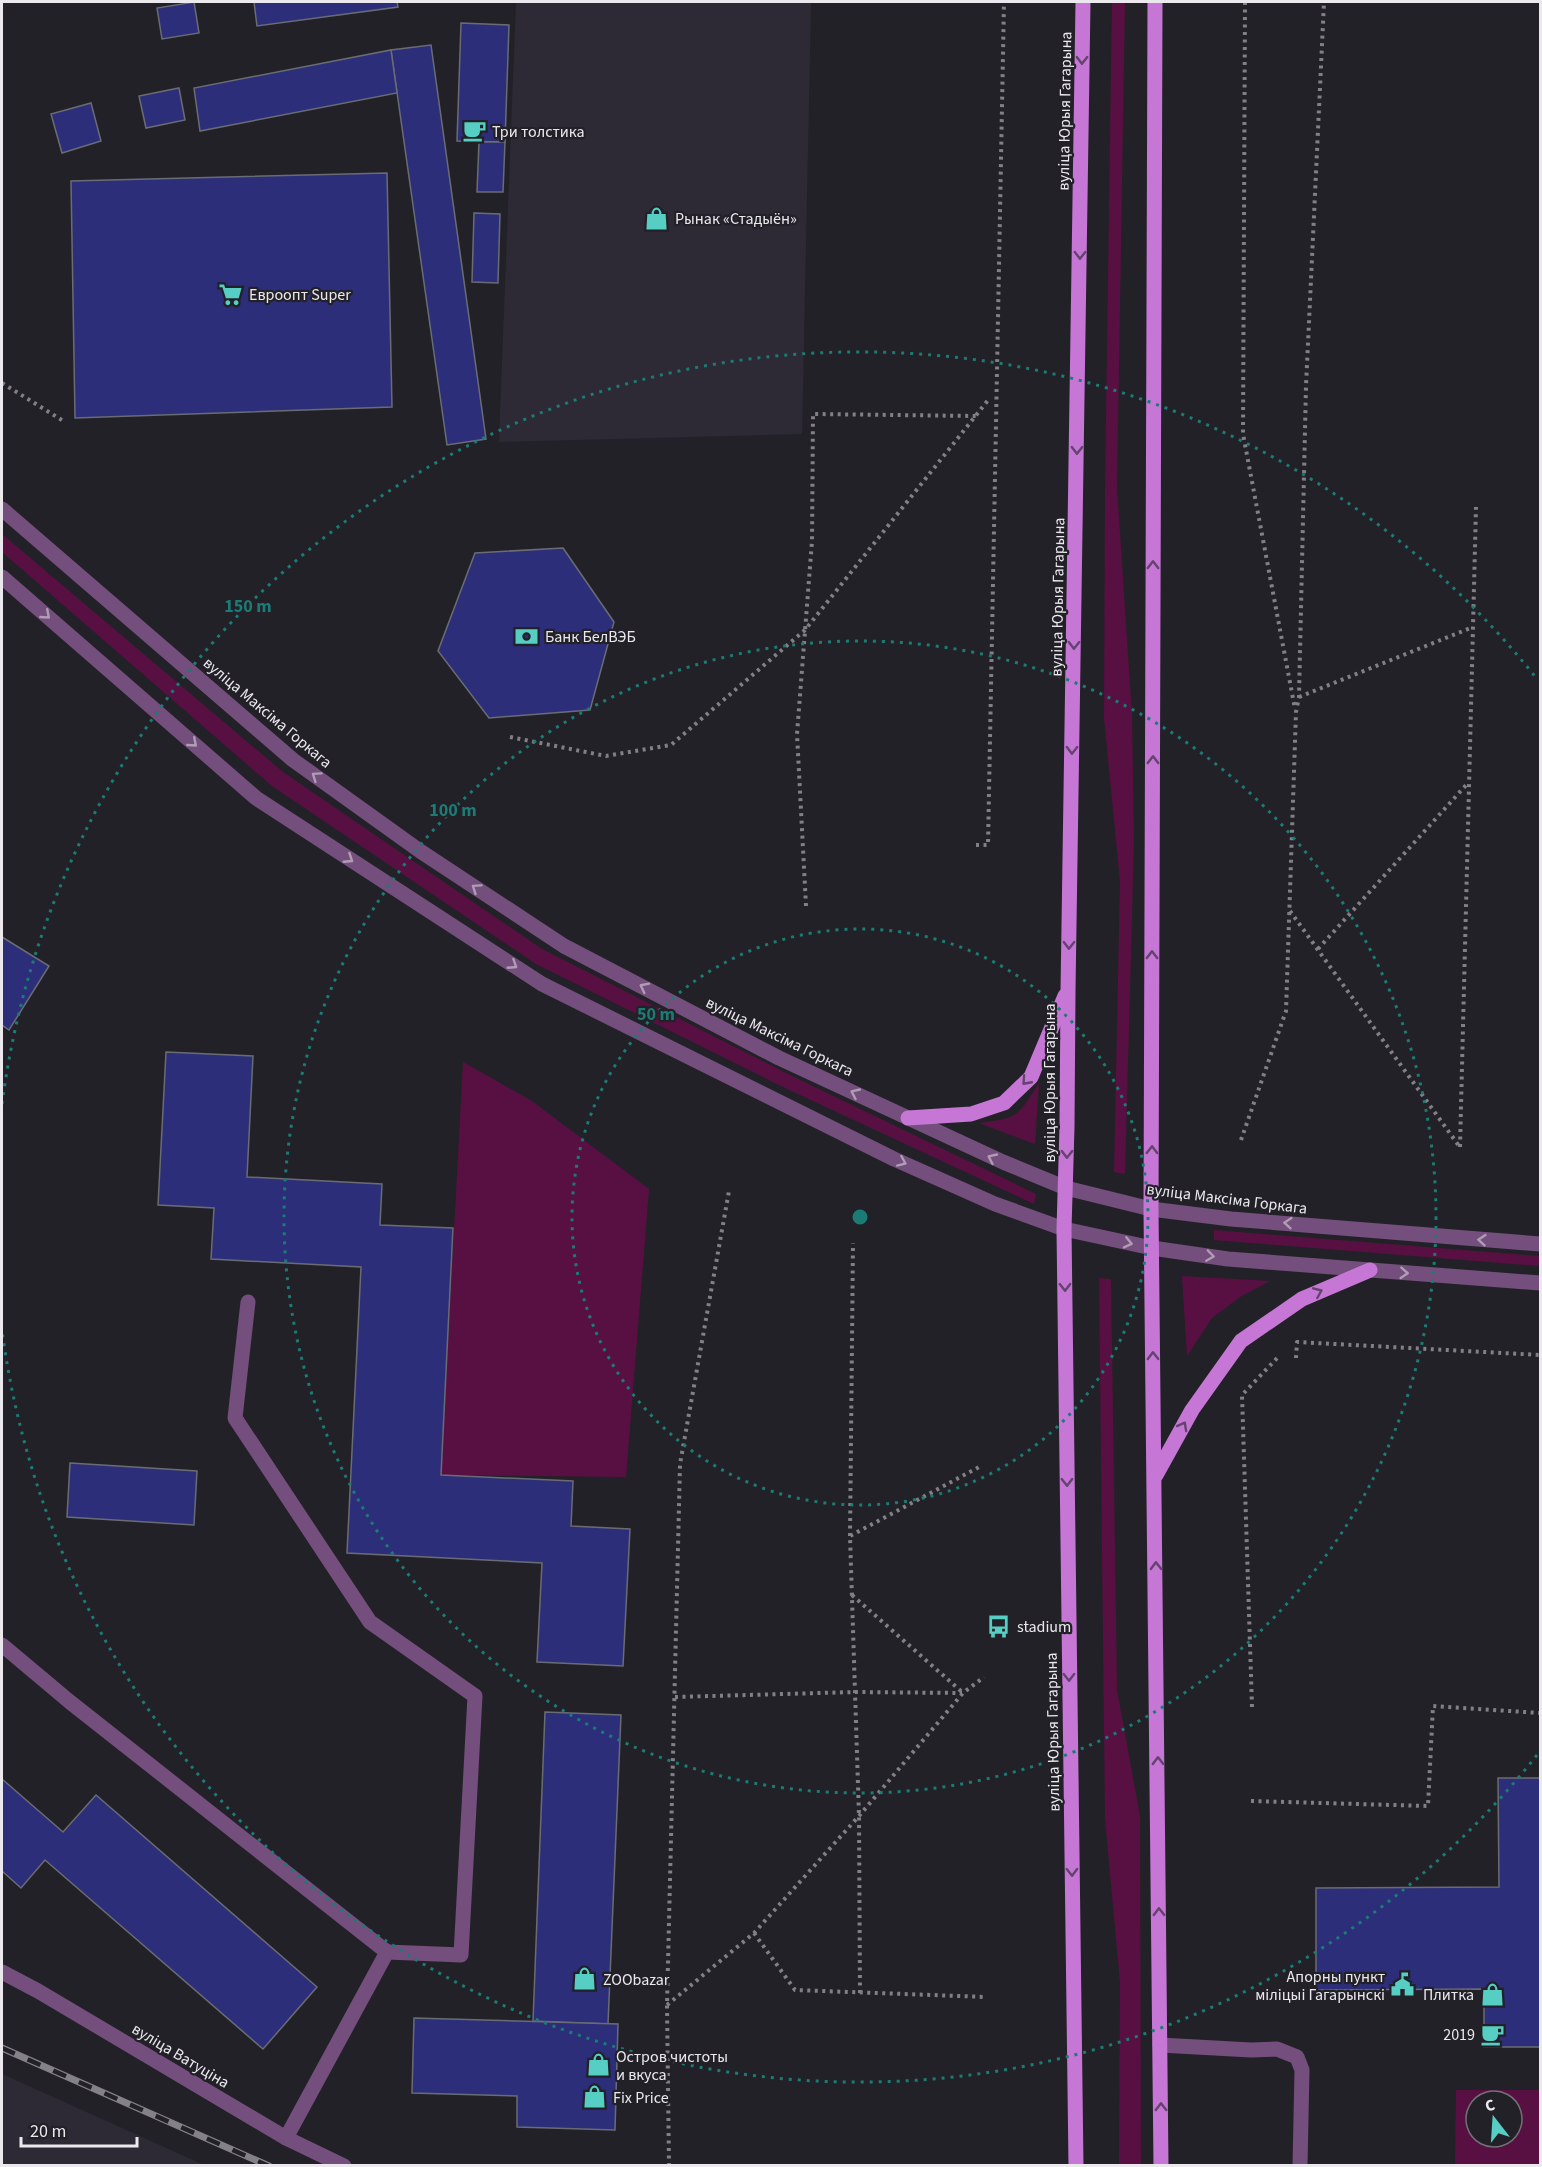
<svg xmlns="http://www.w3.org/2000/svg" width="1542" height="2167" viewBox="0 0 1542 2167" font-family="'Source Sans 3',sans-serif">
  <rect width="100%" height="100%" fill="#232128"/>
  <g fill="#2d2a35">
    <path d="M516 2H811L802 434 499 442Z"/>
    <path d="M2 2074 204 2165H2Z"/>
  </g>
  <g fill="#581042" fill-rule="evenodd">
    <path d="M1112 2H1125L1117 488 1132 715 1134 842 1125 1174 1114 1172 1120 881 1104 718 1105 489Z"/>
    <path d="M2 534 283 772 542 949 790 1075 1036 1194 1034 1204 783 1087 536 964 272 786 2 552Z"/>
    <path d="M463 1062 532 1101 649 1189 626 1477 441 1475Z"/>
    <path d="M1039 1083 1035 1144 979 1123C1019 1118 1017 1117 1039 1083Z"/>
    <path d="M1214 1230 1540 1256V1266L1214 1240Z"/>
    <path d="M1182 1276 1270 1281 1240 1297 1212 1318 1187 1356Z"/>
    <path d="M1099 1278 1111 1279 1117 1690 1140 1816 1141 2166 1119 2165 1120 1982 1105 1819Z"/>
    <path d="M1456 2090H1540V2165H1455ZM1476 2101H1512V2137H1476Z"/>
  </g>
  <g fill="#2c2e7a" stroke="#6a6c73" stroke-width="1.5">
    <path d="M194 2 199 33 162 39 157 8Z"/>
    <path d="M254 2H397L398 7 257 26Z"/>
    <path d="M461 23 509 25 505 142 457 141Z"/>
    <path d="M431 45 486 439 447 445 391 50Z"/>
    <path d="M391 50 397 93 200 131 194 88Z"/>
    <path d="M179 88 185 120 146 128 139 96Z"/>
    <path d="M91 103 101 141 62 153 51 114Z"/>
    <path d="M479 142H505L503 192H477Z"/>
    <path d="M387 173 392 407 75 418 71 181Z"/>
    <path d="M474 213 500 214 498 283 472 282Z"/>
    <path d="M563 548 614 622 590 710 489 718 438 651 475 553Z"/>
    <path d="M2 937 49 966 9 1030 2 1025Z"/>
    <path d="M166 1052 253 1056 247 1177 382 1184 380 1225 453 1228 441 1475 573 1481 571 1526 630 1529 623 1666 537 1662 542 1563 347 1553 361 1267 211 1259 214 1208 158 1205Z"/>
    <path d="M70 1463 197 1471 194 1525 67 1517Z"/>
    <path d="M545 1712 621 1715 608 2024 533 2021Z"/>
    <path d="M1498 1778H1540V2047H1484V1989L1316 1990V1888L1499 1887Z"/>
    <path d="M2 1779 63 1832 96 1795 317 1987 263 2049 45 1860 21 1888 2 1871Z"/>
    <path d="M414 2018 618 2024 615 2130 517 2127V2096L412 2093Z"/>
  </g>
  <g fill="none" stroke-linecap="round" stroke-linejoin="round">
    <g stroke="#828086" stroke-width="4" stroke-dasharray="3 4.5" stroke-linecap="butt">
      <path d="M1245 2 1243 434 1295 709"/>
      <path d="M2 383 65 422"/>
      <path d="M1299 697 1473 627"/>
      <path d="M510 737 606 756 671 745 805 630 989 399"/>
      <path d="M976 845H988L1004 2"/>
      <path d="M806 906 797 734 812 541 813 414 976 416"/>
      <path d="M1290 911 1459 1146"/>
      <path d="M1318 949 1468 783"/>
      <path d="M1241 1140 1286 1011 1296 712 1299 697 1306 386 1324 2"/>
      <path d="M1460 1147 1476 507"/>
      <path d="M1296 1358 1297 1342 1540 1355"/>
      <path d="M850 1536 853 1243"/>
      <path d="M852 1595 962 1692"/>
      <path d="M675 1697 855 1692 962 1693"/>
      <path d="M1252 1707 1242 1395 1279 1356"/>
      <path d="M1251 1801 1428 1806 1433 1706 1540 1713"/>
      <path d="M754 1933 795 1990 986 1997"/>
      <path d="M860 1993 859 1816 850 1536 981 1466"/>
      <path d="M667 2005 754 1933 859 1816 963 1693 984 1677"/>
      <path d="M669 2166 667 2005 680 1464 729 1191"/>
    </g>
    <g stroke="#744e7c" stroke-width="15">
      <path d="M2 509 293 760 420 851 564 946 779 1058 1003 1162 1066 1188 1151 1209 1231 1219 1540 1244"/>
      <path d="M2 577 256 798 542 984 894 1159 995 1204 1064 1229 1152 1248 1228 1259 1540 1283"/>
      <path d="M248 1302 235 1418 370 1622 475 1696 461 1955 387 1952"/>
      <path d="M2 1645 70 1702 387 1952 286 2138"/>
      <path d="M2 1972 38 1991 286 2138 344 2166"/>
      <path d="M1160 2045 1251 2050 1277 2049 1297 2057 1302 2070 1300 2166"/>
    </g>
    <g stroke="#c677d6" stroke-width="15">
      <path d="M1155 2 1151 1209 1161 2166"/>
      <path d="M908 1118 971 1114 1004 1103 1031 1077 1065 996"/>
      <path d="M1156 1475 1192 1410 1241 1341 1302 1299 1370 1270"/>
      <path d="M1076 2166 1064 1229 1067 1127 1068 991 1083 2"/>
    </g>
    <defs>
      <path id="rail" d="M2 2048 269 2166"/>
    </defs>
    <use href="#rail" stroke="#848288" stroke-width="7"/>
    <use href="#rail" stroke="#232128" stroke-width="4.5" stroke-dasharray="14" stroke-linecap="butt"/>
  </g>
  <defs><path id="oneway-chevron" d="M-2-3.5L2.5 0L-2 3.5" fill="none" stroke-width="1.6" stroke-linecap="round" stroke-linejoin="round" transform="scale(1.5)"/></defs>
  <g stroke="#64436e">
    <use href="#oneway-chevron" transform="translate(1082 60) rotate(91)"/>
    <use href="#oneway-chevron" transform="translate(1080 255) rotate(91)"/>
    <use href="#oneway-chevron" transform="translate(1077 450) rotate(91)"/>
    <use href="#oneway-chevron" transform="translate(1153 565) rotate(-90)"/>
    <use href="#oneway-chevron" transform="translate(1074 645) rotate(91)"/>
    <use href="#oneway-chevron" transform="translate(1072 750) rotate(91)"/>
    <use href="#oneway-chevron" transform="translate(1153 760) rotate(-90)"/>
    <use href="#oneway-chevron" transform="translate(1069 945) rotate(91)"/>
    <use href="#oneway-chevron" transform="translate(1152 955) rotate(-90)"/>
    <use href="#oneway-chevron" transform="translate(1026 1081) rotate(132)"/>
    <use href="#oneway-chevron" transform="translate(1152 1150) rotate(-89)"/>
    <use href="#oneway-chevron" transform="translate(1067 1154) rotate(91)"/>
    <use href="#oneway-chevron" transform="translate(1065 1287) rotate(89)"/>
    <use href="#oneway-chevron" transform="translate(1318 1292) rotate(-23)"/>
    <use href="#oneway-chevron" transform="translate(1153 1356) rotate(-91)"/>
    <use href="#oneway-chevron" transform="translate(1183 1426) rotate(-61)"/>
    <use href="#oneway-chevron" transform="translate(1067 1482) rotate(89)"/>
    <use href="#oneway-chevron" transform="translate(1156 1566) rotate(-91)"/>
    <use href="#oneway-chevron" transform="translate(1069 1677) rotate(89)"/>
    <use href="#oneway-chevron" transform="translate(1158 1761) rotate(-91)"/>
    <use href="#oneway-chevron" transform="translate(1072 1872) rotate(89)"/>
    <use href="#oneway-chevron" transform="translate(1159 1912) rotate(-91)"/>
    <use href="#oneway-chevron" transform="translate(1161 2107) rotate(-90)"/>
  </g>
  <g stroke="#b09cb5">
    <use href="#oneway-chevron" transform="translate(46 615) rotate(41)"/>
    <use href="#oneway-chevron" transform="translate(193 743) rotate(41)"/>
    <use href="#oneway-chevron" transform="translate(316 776) rotate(-145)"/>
    <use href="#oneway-chevron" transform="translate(349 859) rotate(33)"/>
    <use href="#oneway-chevron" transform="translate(476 888) rotate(-146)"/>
    <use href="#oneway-chevron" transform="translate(513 965) rotate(33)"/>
    <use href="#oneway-chevron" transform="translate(644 987) rotate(-153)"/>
    <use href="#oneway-chevron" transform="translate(855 1093) rotate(-155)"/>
    <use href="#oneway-chevron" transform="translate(992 1158) rotate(-155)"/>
    <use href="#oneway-chevron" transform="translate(902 1162) rotate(24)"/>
    <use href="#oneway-chevron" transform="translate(1288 1223) rotate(-175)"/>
    <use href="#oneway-chevron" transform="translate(1482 1240) rotate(-175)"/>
    <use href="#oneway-chevron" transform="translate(1128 1243) rotate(13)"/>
    <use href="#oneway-chevron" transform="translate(1210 1256) rotate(8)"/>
    <use href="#oneway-chevron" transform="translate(1404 1273) rotate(4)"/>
  </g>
  <g fill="none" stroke="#1a7c74" stroke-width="3" stroke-dasharray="3 6">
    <circle cx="860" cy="1217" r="288"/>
    <circle cx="860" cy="1217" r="576"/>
    <path d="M1537 1755A865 865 0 0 1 2 1330M2 1104A865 865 0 0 1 1537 679"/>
  </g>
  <defs>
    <symbol id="cafe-bare" viewBox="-9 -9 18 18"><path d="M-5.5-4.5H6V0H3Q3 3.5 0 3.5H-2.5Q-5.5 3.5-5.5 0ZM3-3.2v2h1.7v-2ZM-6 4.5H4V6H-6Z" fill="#56cec4" stroke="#232128" stroke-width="2.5" paint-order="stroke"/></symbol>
    <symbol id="shop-bare" viewBox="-9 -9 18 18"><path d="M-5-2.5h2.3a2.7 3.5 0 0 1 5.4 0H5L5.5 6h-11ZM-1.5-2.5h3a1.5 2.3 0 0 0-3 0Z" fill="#56cec4" stroke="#232128" stroke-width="2.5" paint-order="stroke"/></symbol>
    <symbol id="supermarket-bare" viewBox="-9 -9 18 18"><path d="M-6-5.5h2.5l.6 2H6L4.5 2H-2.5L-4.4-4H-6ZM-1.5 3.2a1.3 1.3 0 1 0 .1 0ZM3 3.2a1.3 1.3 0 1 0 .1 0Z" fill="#56cec4" stroke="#232128" stroke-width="2.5" paint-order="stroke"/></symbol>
    <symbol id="bank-bare" viewBox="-9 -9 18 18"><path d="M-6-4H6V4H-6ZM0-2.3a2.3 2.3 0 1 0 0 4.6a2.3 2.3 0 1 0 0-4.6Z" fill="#56cec4" stroke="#232128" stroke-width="2.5" paint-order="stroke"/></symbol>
    <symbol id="bus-bare" viewBox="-9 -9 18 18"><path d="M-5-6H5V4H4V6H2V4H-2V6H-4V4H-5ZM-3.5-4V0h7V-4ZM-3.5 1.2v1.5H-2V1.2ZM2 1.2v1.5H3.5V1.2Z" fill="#56cec4" stroke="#232128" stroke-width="2.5" paint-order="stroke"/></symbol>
    <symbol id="civic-bare" viewBox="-9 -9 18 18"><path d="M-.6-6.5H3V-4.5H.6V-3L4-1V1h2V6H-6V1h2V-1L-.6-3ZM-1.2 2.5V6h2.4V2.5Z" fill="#56cec4" stroke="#232128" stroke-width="2.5" paint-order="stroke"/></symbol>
  </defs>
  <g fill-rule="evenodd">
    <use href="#cafe-bare" x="458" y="114" width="33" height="33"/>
    <use href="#shop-bare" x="640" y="202" width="33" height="33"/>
    <use href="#supermarket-bare" x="214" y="278" width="33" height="33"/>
    <use href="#bank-bare" x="510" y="620" width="33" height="33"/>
    <use href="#bus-bare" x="982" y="1610" width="33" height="33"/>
    <use href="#shop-bare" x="568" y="1962" width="33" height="33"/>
    <use href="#civic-bare" x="1386" y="1968" width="33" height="33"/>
    <use href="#shop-bare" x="1476" y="1978" width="33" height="33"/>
    <use href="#cafe-bare" x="1476" y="2018" width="33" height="33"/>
    <use href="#shop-bare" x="582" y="2048" width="33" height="33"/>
    <use href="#shop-bare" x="578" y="2080" width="33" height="33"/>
  </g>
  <g text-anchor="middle" stroke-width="4.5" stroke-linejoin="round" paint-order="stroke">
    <g font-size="16" fill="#ebe9ee" stroke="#232128">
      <text transform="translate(1064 111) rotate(-89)" y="6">вуліца Юрыя Гагарына</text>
      <text transform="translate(1057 597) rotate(-89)" y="6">вуліца Юрыя Гагарына</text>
      <text transform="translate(268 712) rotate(40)" y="6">вуліца Максіма Горкага</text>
      <text transform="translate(780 1036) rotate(26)" y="6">вуліца Максіма Горкага</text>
      <text transform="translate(1049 1083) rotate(-90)" y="6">вуліца Юрыя Гагарына</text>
      <text transform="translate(1227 1198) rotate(7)" y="6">вуліца Максіма Горкага</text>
      <text transform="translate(1052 1732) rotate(-91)" y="6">вуліца Юрыя Гагарына</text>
      <text transform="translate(181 2055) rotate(31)" y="6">вуліца Ватуціна</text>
    </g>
    <g font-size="16" fill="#ebe9ee" stroke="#232128" text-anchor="start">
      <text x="492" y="137">Три толстика</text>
      <text x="675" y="224">Рынак «Стадыён»</text>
      <text x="249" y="300">Евроопт Super</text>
      <text x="545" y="642">Банк БелВЭБ</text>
      <text x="1017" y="1632">stadium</text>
      <text x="1385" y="1982" text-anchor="end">Апорны пункт<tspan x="1385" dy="18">міліцыі Гагарынскі</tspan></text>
      <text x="603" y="1985">ZOObazar</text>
      <text x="1474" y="2000" text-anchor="end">Плитка</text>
      <text x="1475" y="2040" text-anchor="end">2019</text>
      <text x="616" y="2062">Остров чистоты<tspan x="616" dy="18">и вкуса</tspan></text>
      <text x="613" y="2103">Fix Price</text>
    </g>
  </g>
  <circle cx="860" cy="1217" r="9" fill="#1a7c74" stroke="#232128" stroke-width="3"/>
  <g font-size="18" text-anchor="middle" font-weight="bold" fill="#1a7c74" stroke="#232128" stroke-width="4.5" stroke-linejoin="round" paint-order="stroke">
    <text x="248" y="612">150 m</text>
    <text x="453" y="816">100 m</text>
    <text x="656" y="1020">50 m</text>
  </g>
  <rect width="1542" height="2167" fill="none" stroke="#ebe9ee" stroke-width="6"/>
  <g transform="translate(1494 2119) rotate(343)"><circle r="28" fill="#232128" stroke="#737177" stroke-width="1.5"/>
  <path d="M0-4.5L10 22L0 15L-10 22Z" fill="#56cec4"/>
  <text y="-9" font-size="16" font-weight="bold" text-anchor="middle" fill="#ebe9ee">С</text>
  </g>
  <path d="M21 2137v9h116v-9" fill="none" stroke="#ebe9ee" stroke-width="3"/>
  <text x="30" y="2137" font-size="18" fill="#ebe9ee" stroke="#232128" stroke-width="4.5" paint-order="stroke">20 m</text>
</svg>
